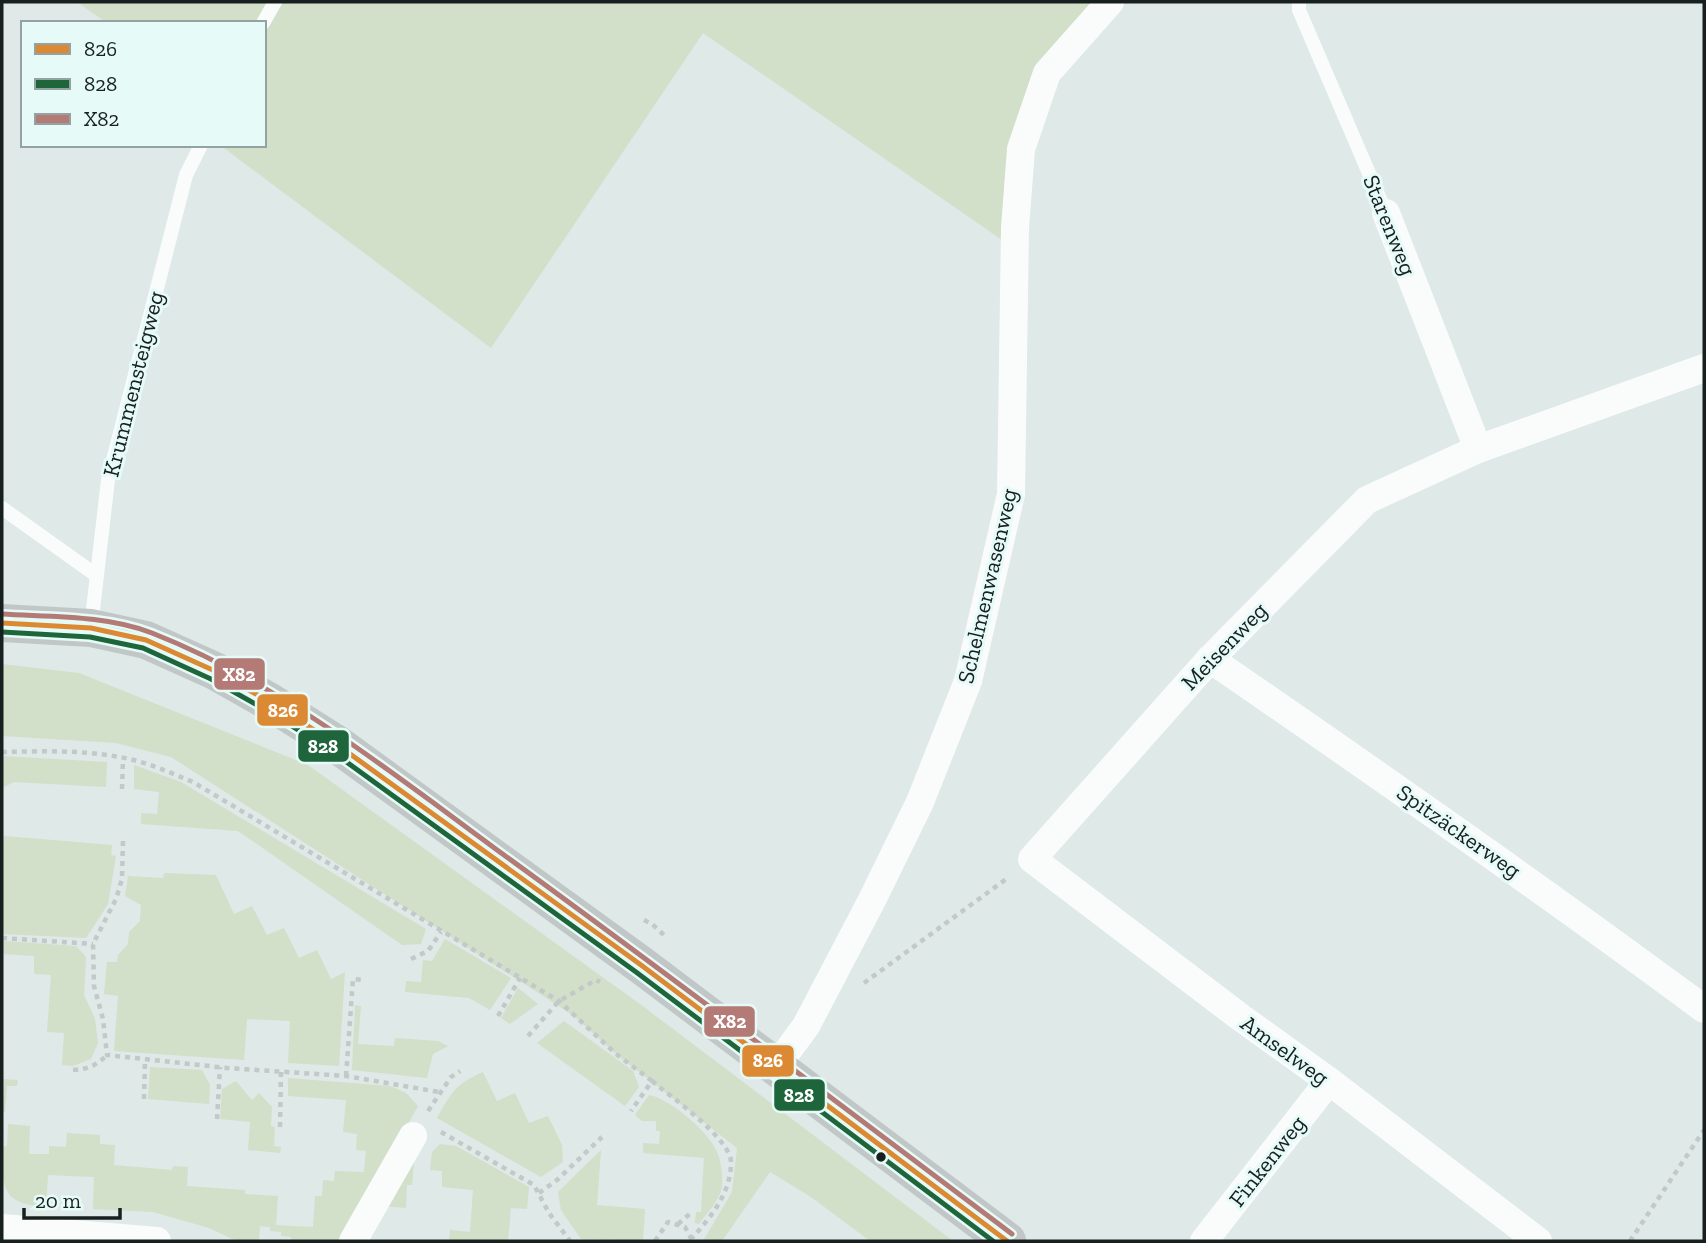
<svg xmlns="http://www.w3.org/2000/svg" width="1706" height="1243" viewBox="0 0 1706 1243" font-family="'Zilla Slab',serif">
  <rect width="100%" height="100%" fill="#dee9e8"/>
  <g fill="#d2dfc9">
    <path d="M77 2H1098L1080 19 1002 240 703 33 491 348 220 145H264V23H107Z"/>
    <path d="M2 664 79 673 308 765 644 1007 953 1241H870L811 1197 770 1172 722 1241H703L732 1192 737 1148 616 1054 574 1016 171 757 116 743 2 736Z"/>
    <path d="M2 756 107 762 106 787 14 782 2 788Z"/>
    <path d="M134 765 181 782 426 929 421 944 402 945 238 831 141 824V813L157 814 159 792 134 789Z"/>
    <path d="M5 836 112 845 111 855 116 856 108 904 86 938 2 934V838Z"/>
    <path d="M164 873 216 875 234 914 252 906 267 935 284 928 299 958 317 950 331 979 345 972 339 1066 288 1063 290 1021 247 1019 244 1060 114 1051 118 996 104 994 107 962H117L118 955 128 944 129 932 140 921 141 905 125 896 128 876 163 878Z"/>
    <path d="M445 939 511 978 490 1010 469 998 405 992 406 981 421 982 423 960 432 961Z"/>
    <path d="M2 941 76 946 86 957 84 995 95 1019 98 1043 91 1059 73 1066 62 1065 64 1033 47 1032 51 975 34 974V956L2 954Z"/>
    <path d="M518 988 538 1004 510 1024 501 1018Z"/>
    <path d="M355 1005 361 1006 358 1044 394 1046 395 1038 438 1041 448 1046 433 1054 427 1078 352 1070Z"/>
    <path d="M564 1021 633 1071 639 1087 625 1106 537 1043Z"/>
    <path d="M150 1067 202 1070 210 1085 209 1104 148 1099Z"/>
    <path d="M483 1072 497 1101 515 1093 529 1123 548 1116 562 1145 563 1162 541 1177 437 1118C452 1092 454 1085 483 1072Z"/>
    <path d="M288 1078 390 1086 406 1093 418 1106 342 1241H291V1237L281 1236V1232L270 1231V1227L260 1226 259 1241H237L209 1228 153 1212 93 1209 94 1177 48 1175 46 1206C0 1206 2 1184 2 1147L7 1146 8 1124 30 1126 29 1154H49V1146L66 1147 67 1133 100 1135V1144L115 1145 114 1165 172 1170 173 1166 188 1167 187 1186 245 1190V1194L278 1196 276 1225 313 1227 315 1196H322L323 1180 334 1181 335 1171 364 1172 366 1151 356 1150 357 1134 343 1132 346 1100 288 1096Z"/>
    <path d="M2 1079 18 1080 17 1086H7L5 1112H2Z"/>
    <path d="M236 1081 252 1100 259 1093 272 1107 271 1126 275 1127 274 1146 281 1147 280 1153 248 1150 250 1122 220 1119 222 1089Z"/>
    <path d="M649 1095C671 1099 710 1133 718 1154 721 1161 723 1179 722 1187 720 1200 706 1214 699 1224L695 1223 696 1212H701L704 1158 643 1153V1143L659 1144 660 1131H656V1121H642L635 1115Z"/>
    <path d="M440 1144 456 1146 529 1187 527 1209 511 1208 508 1241H449L450 1230 470 1232 473 1190 442 1187V1171L430 1170 432 1152Z"/>
    <path d="M601 1150 597 1205 645 1209 643 1241 581 1239 561 1210 558 1192Z"/>
    <path d="M414 1161 412 1185H407L406 1208 382 1206Z"/>
  </g>
  <g fill="none" stroke-linecap="round" stroke-linejoin="round">
    <g stroke="#c3c8c8" stroke-width="4.5" stroke-dasharray="5 5" stroke-linecap="butt">
      <path d="M2 752C49 751 102 749 147 764 163 769 178 776 193 782L559 1001 616 1054 652 1081 631 1111"/>
      <path d="M122 789 123 759"/>
      <path d="M123 841 122 879 116 899 93 944 94 986 103 1019 107 1055 227 1068 346 1076 439 1092"/>
      <path d="M644 920 652 924 665 936"/>
      <path d="M2 938 93 944"/>
      <path d="M411 959 428 951 441 932"/>
      <path d="M864 983 1009 877"/>
      <path d="M498 1016 520 978"/>
      <path d="M528 1036 559 1001 596 980 600 982"/>
      <path d="M73 1070C88 1069 96 1066 107 1055"/>
      <path d="M346 1076 353 979 365 980"/>
      <path d="M652 1081C670 1096 731 1139 731 1162 731 1193 711 1217 692 1238"/>
      <path d="M144 1099 145 1059"/>
      <path d="M428 1111 451 1077 460 1071"/>
      <path d="M217 1119 220 1067"/>
      <path d="M280 1127 281 1072"/>
      <path d="M441 1132 534 1185 549 1213 570 1241"/>
      <path d="M539 1193 557 1180 602 1137"/>
      <path d="M678 1224 692 1212"/>
      <path d="M655 1241 668 1222 685 1227 692 1240"/>
      <path d="M1630 1241 1704 1130"/>
    </g>
    <g stroke="#fafcfc" stroke-width="14">
      <path d="M1299 2V10L1386 213"/>
      <path d="M263 23 275 2"/>
      <path d="M2 508 96 575"/>
      <path d="M91 627 108 480 186 175 201 145"/>
    </g>
    <g stroke="#fafcfc" stroke-width="28">
      <path d="M1386 213 1478 449"/>
      <path d="M1210 659C1376 773 1542 889 1704 1009"/>
      <path d="M775 1068 806 1026 872 900 920 802 968 681 1011 494 1015 228 1021 149 1047 73 1110 2"/>
      <path d="M2 1228 157 1241"/>
      <path d="M353 1241 413 1136"/>
      <path d="M1204 1241 1329 1081"/>
      <path d="M1538 1241 1329 1081 1240 1017 1032 859 1210 659 1367 500 1478 449 1704 368"/>
    </g>
    <path stroke="#c1c7c7" stroke-width="38" d="M2 623 91 628 146 640 215 671 270 702 335 743 641 965 1007 1241"/>
    <defs>
      <path id="bus-1" d="M2 623 91 628 146 640 215 671 270 702 335 743 641 965 1007 1241"/>
      <path id="bus-2" d="M2 632 90 637 143 648 211 679 266 710 330 750 636 972 993 1241"/>
      <path id="bus-3" d="M2 614C50 617 107 615 152 633 282 684 392 773 504 855 675 979 843 1107 1012 1234"/>
    </defs>
    <use href="#bus-1" stroke="#e6fbf8" stroke-width="10"/>
    <use href="#bus-2" stroke="#e6fbf8" stroke-width="10"/>
    <use href="#bus-3" stroke="#e6fbf8" stroke-width="10"/>
    <use href="#bus-1" stroke="#dc8933" stroke-width="5"/>
    <use href="#bus-2" stroke="#1e653b" stroke-width="5"/>
    <use href="#bus-3" stroke="#b47a75" stroke-width="5"/>
  </g>
  <circle fill="#18201f" stroke="#e6fbf8" stroke-width="2.5" cx="881" cy="1157" r="6"/>
  <g text-anchor="middle" stroke-width="6" stroke-linejoin="round" paint-order="stroke">
    <g font-size="23" fill="#18201f" stroke="#e6fbf8">
      <text transform="translate(1390 225) rotate(68)" y="8">Starenweg</text>
      <text transform="translate(133 384) rotate(-76)" y="8">Krummensteigweg</text>
      <text transform="translate(987 586) rotate(-77)" y="8">Schelmenwasenweg</text>
      <text transform="translate(1224 646) rotate(-46)" y="8">Meisenweg</text>
      <text transform="translate(1459 831) rotate(35)" y="8">Spitzäckerweg</text>
      <text transform="translate(1285 1050) rotate(36)" y="8">Amselweg</text>
      <text transform="translate(1267 1161) rotate(-52)" y="8">Finkenweg</text>
    </g>
  </g>
  <g stroke="#e6fbf8" stroke-width="2.5">
    <rect x="213" y="657" width="53" height="34" rx="7" fill="#b47a75"/>
    <rect x="256" y="693" width="53" height="34" rx="7" fill="#dc8933"/>
    <rect x="297" y="729" width="53" height="34" rx="7" fill="#1e653b"/>
    <rect x="703" y="1005" width="53" height="33" rx="7" fill="#b47a75"/>
    <rect x="741" y="1044" width="54" height="34" rx="7" fill="#dc8933"/>
    <rect x="773" y="1078" width="53" height="34" rx="7" fill="#1e653b"/>
  </g>
  <g font-size="19" text-anchor="middle" font-weight="bold" fill="#fff">
    <text x="239" y="681">X82</text>
    <text x="283" y="717">826</text>
    <text x="323" y="753">828</text>
    <text x="730" y="1028">X82</text>
    <text x="768" y="1067">826</text>
    <text x="799" y="1102">828</text>
  </g>
  <rect width="1706" height="1243" fill="none" stroke="#18201f" stroke-width="7"/>
  <rect x="21" y="21" width="245" height="126" fill="#e6fbf8" stroke="#94a3a1" stroke-width="2"/>
  <rect x="35" y="44" width="35" height="10" fill="#dc8933" stroke="#94a3a1" stroke-width="2"/>
  <text x="84" y="56" font-size="21" fill="#18201f">826</text>
  <rect x="35" y="79" width="35" height="10" fill="#1e653b" stroke="#94a3a1" stroke-width="2"/>
  <text x="84" y="91" font-size="21" fill="#18201f">828</text>
  <rect x="35" y="114" width="35" height="10" fill="#b47a75" stroke="#94a3a1" stroke-width="2"/>
  <text x="84" y="126" font-size="21" fill="#18201f">X82</text>
  <path d="M24 1208v10h96v-10" fill="none" stroke="#18201f" stroke-width="3.5"/>
  <text x="35" y="1208" font-size="21" fill="#18201f" stroke="#e6fbf8" stroke-width="5" paint-order="stroke">20 m</text>
</svg>
